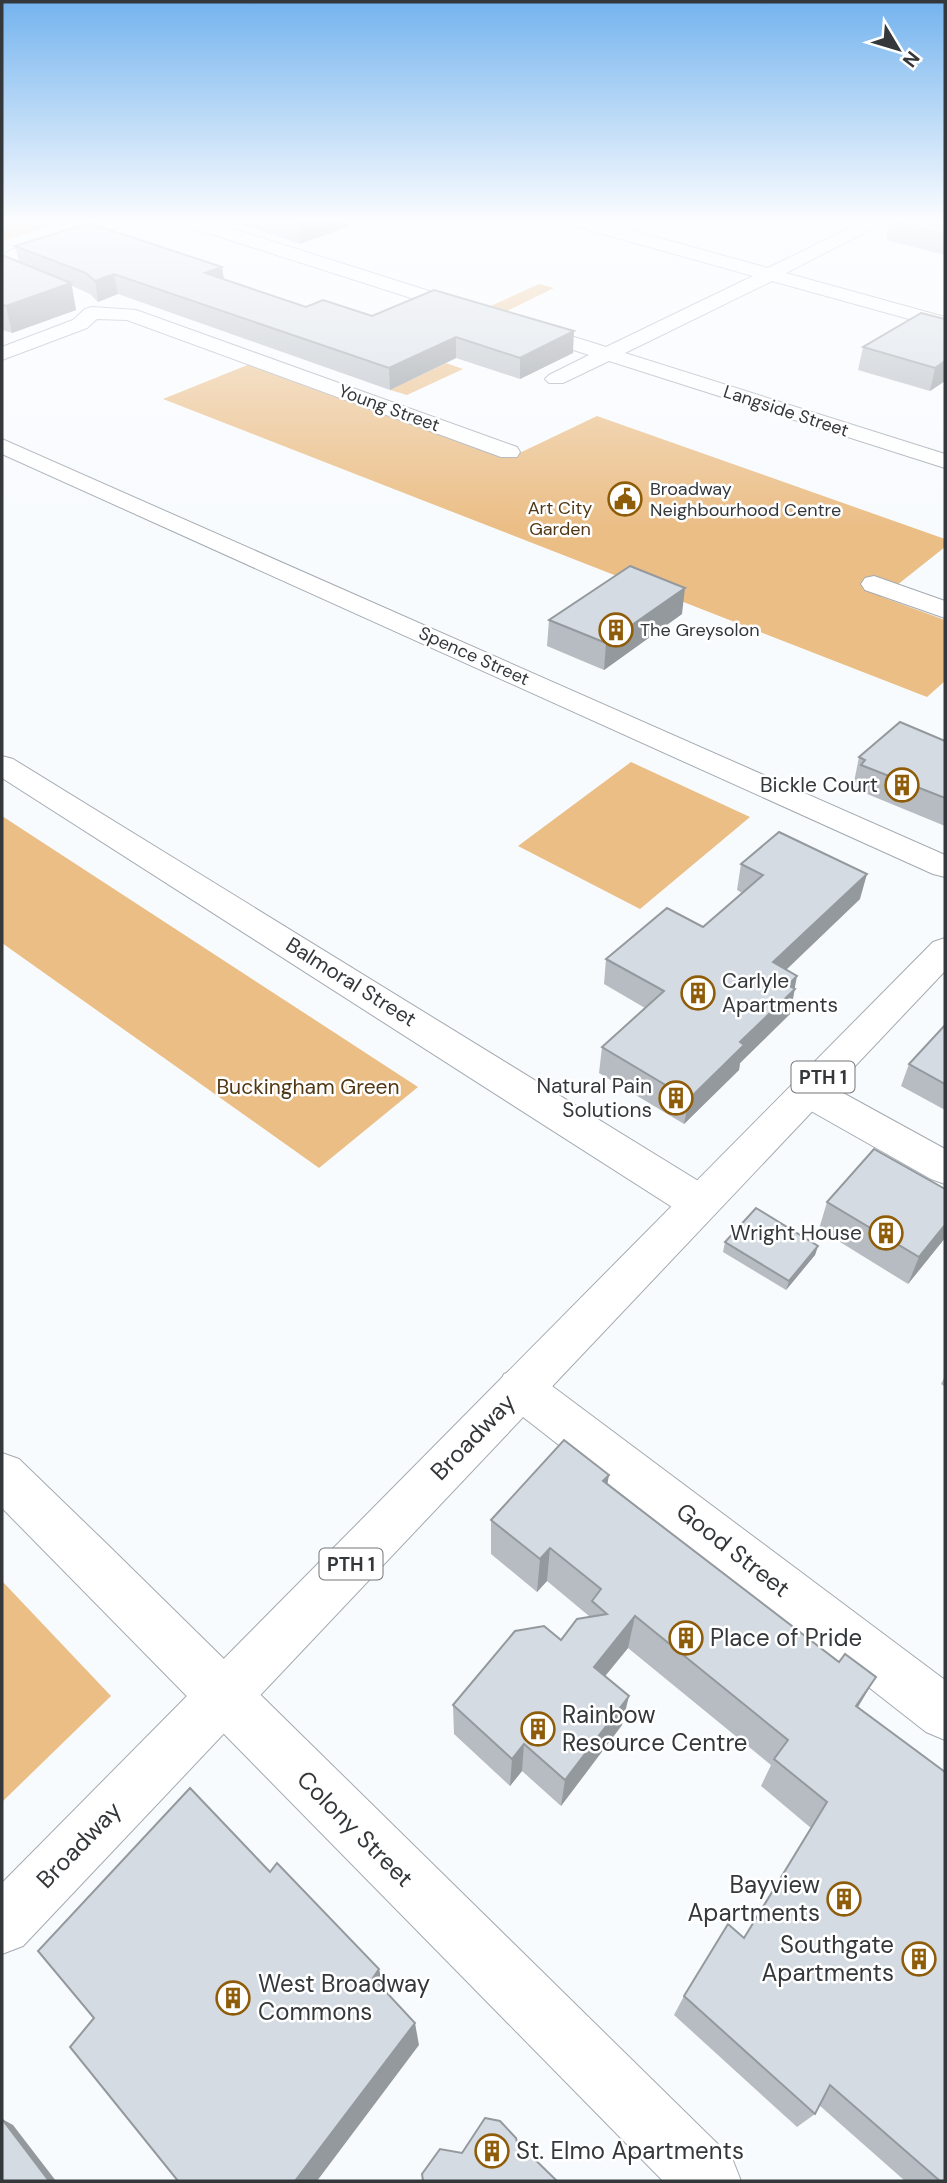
<svg xmlns="http://www.w3.org/2000/svg" width="947" height="2183" viewBox="0 0 947 2183" font-family="'DM Sans',sans-serif">
  <rect width="100%" height="100%" fill="#f8fbfe"/>
  <g fill="#ebbe86">
    <path d="M2 220H71L2 241Z"/>
    <path d="M539 284 554 288 503 313 486 308Z"/>
    <path d="M255 362 509 458 597 416 945 539V547L882 597 945 620V681L927 697 163 399Z"/>
    <path d="M446 363 463 369 407 395 390 390Z"/>
    <path d="M631 762 750 817 640 909 518 846Z"/>
    <path d="M2 816 418 1087 319 1168 2 943Z"/>
    <path d="M2 1581 111 1696 2 1802Z"/>
  </g>
  <g fill="none" stroke-linecap="round" stroke-linejoin="round">
    <defs>
      <g id="minor">
        <path d="M102 220H129L127 224 15 263V267L48 280 50 284 48 288H34L2 274V255L11 250Z"/>
        <path d="M178 220H205L606 347 753 276 567 224 565 220H594L768 268 866 220H889L786 273 945 317V329L772 281 625 353 945 454V468L609 361 563 383H549L545 379 549 375 589 355 180 224Z"/>
        <path d="M92 307 136 310 517 447 520 452 517 457H501L127 320 97 319 87 328 2 360V347L73 320 85 309Z"/>
        <path d="M2 439 945 855V877L933 874 2 454Z"/>
        <path d="M874 576 945 601V618L865 590 861 584 865 578Z"/>
        <path d="M2 756 13 759 713 1190 719 1202 713 1214 698 1218 683 1214 2 778Z"/>
        <path d="M809 1078 823 1082 945 1149V1184L931 1179 795 1102 790 1092 795 1082Z"/>
        <path d="M520 1368 536 1374 945 1680V1740L926 1732 504 1402 497 1388 504 1374Z"/>
        <path d="M2 1453 19 1459 109 1546 732 2158 741 2181H663L2 1508Z"/>
      </g>
      <path id="trunk" d="M945 938V971L23 1946 2 1954V1883L933 942Z"/>
    </defs>
    <use href="#minor" stroke="#a3aab1" stroke-width="2"/>
    <use href="#trunk" stroke="#a3aab1" stroke-width="2"/>
    <use href="#minor" fill="#fff" fill-rule="evenodd"/>
    <use href="#trunk" fill="#fff" fill-rule="evenodd"/>
  </g>
  <g fill="#b6bcc2">
    <path d="M226 220H348L349 226 300 244Z"/>
    <path d="M945 220V255L886 240 889 221Z"/>
    <path d="M15 246 222 267 224 279 306 307 372 316 573 353 520 379 456 358 390 390 118 294 98 302 90 294 72 286 76 310 12 333 2 330V255L19 262Z"/>
    <path d="M945 319V381L930 391 858 370 863 347Z"/>
    <path d="M682 614 604 670 547 646 549 620Z"/>
    <path d="M945 741V826L855 789 856 783 854 782 859 757Z"/>
    <path d="M741 864 860 899 786 970 795 989 790 1014 740 1063 739 1070 684 1124 599 1073 602 1047 645 1008 604 984 606 959 703 927 742 893 737 890Z"/>
    <path d="M945 1025V1110L901 1086 909 1064Z"/>
    <path d="M827 1202 945 1238 908 1284 819 1229Z"/>
    <path d="M725 1242 818 1246 815 1255 786 1290 723 1252Z"/>
    <path d="M945 1376V1387L941 1384Z"/>
    <path d="M607 1485 858 1707 945 2181H905L819 2105 815 2114 797 2127 674 2015 684 1996 744 1938 811 1828 761 1786 771 1765 628 1648 605 1676 622 1725 561 1806 522 1771 510 1786 454 1734 453 1705 561 1640 589 1617V1616L547 1581 537 1592 491 1554V1520Z"/>
  </g>
  <g fill="#94999e">
    <path d="M348 220 349 226 300 244 298 221Z"/>
    <path d="M222 267 225 287 205 273Z"/>
    <path d="M114 274 118 294 98 302 95 281Z"/>
    <path d="M71 283 76 310 12 333 6 306Z"/>
    <path d="M574 331 573 353 520 379V358Z"/>
    <path d="M456 337V358L390 390 389 368Z"/>
    <path d="M945 361V381L930 391 935 368Z"/>
    <path d="M685 588 682 614 604 670 606 643Z"/>
    <path d="M867 874 860 899 767 988 773 962Z"/>
    <path d="M797 976 790 1014 740 1063 739 1070 684 1124 689 1099 740 1042 788 985Z"/>
    <path d="M945 1225V1238L908 1284 919 1257Z"/>
    <path d="M818 1246 815 1255 786 1290 789 1281Z"/>
    <path d="M609 1475 603 1510V1481Z"/>
    <path d="M550 1548 547 1581 537 1592 540 1559Z"/>
    <path d="M635 1616 628 1648 588 1697 594 1667Z"/>
    <path d="M876 1677 858 1707 840 1735 856 1706Z"/>
    <path d="M629 1696 622 1725 561 1806 565 1780Z"/>
    <path d="M524 1744 522 1771 510 1786 512 1759Z"/>
    <path d="M379 1969 385 1994 373 1978Z"/>
    <path d="M415 2023 419 2045 317 2181H295Z"/>
    <path d="M2 2119 13 2125 56 2181H49Z"/>
  </g>
  <g fill="#d4dbe2" stroke="#94999e" stroke-width="2">
    <path d="M890 220H945V235L889 221Z"/>
    <path d="M89 223 222 267 205 273 306 307 323 300 372 316 434 290 574 331 520 358 456 337 389 368 114 274 95 281 86 273 15 246Z"/>
    <path d="M2 255 71 283 6 306 2 305Z"/>
    <path d="M921 313 945 319V361L935 368 863 347Z"/>
    <path d="M630 566 685 588 606 643 549 620Z"/>
    <path d="M900 722 945 741V798L861 765 865 760 859 757Z"/>
    <path d="M779 832 867 874 773 962 797 976 788 985 795 989 740 1042 744 1045 689 1099 602 1047 664 991 606 959 667 908 703 927 763 875 741 864Z"/>
    <path d="M945 1025V1084L909 1064Z"/>
    <path d="M874 1149 945 1189V1225L919 1257 827 1202Z"/>
    <path d="M756 1208 818 1246 789 1281 725 1242Z"/>
    <path d="M564 1440 609 1475 603 1481 839 1662 845 1654 876 1677 856 1706 945 1772V2181H940L830 2085 815 2114 684 1996 728 1924 744 1938 827 1802 774 1759 788 1740 635 1616 594 1667 629 1696 565 1780 524 1744 512 1759 453 1705 515 1631 544 1626 561 1640 577 1619 607 1614 592 1601 601 1589 550 1548 540 1559 491 1520Z"/>
    <path d="M190 1788 270 1872 277 1863 379 1969 373 1978 415 2023 295 2181H178L70 2047 94 2018 38 1951Z"/>
    <path d="M485 2118 500 2121 516 2138 517 2142 557 2181H423L422 2174 440 2149 462 2153Z"/>
    <path d="M2 2119 49 2181H2Z"/>
  </g>
  <linearGradient id="sky" x2="0" y2="1"><stop stop-color="#74b3ee"/><stop offset="0.42" stop-color="#fcfdff"/><stop offset="1" stop-color="#fcfdff" stop-opacity="0"/></linearGradient>
  <rect width="947" height="526" fill="url(#sky)"/>
  <defs>
    <symbol id="civic-ring" viewBox="-11 -11 22 22"><circle r="9.5" fill="#fff" stroke="#8f5d0a" stroke-width="1.5"/><path d="M-.6-6.5H3V-4.5H.6V-3L4-1V1h2V6H-6V1h2V-1L-.6-3ZM-1.2 2.5V6h2.4V2.5Z" fill="#8f5d0a"/></symbol>
    <symbol id="building-ring" viewBox="-11 -11 22 22"><circle r="9.5" fill="#fff" stroke="#8f5d0a" stroke-width="1.5"/><path d="M-4-6H4V6H1V3H-1V6H-4ZM-2.5-4.3h1.7v1.8h-1.7ZM.8-4.3h1.7v1.8H.8ZM-2.5-1h1.7V.8h-1.7ZM.8-1h1.7V.8H.8Z" fill="#8f5d0a"/></symbol>
  </defs>
  <g fill-rule="evenodd">
    <use href="#civic-ring" x="606" y="480" width="38" height="38"/>
    <use href="#building-ring" x="597" y="611" width="38" height="38"/>
    <use href="#building-ring" x="883" y="766" width="38" height="38"/>
    <use href="#building-ring" x="679" y="974" width="38" height="38"/>
    <use href="#building-ring" x="657" y="1079" width="38" height="38"/>
    <use href="#building-ring" x="867" y="1214" width="38" height="38"/>
    <use href="#building-ring" x="667" y="1619" width="38" height="38"/>
    <use href="#building-ring" x="519" y="1710" width="38" height="38"/>
    <use href="#building-ring" x="825" y="1880" width="38" height="38"/>
    <use href="#building-ring" x="900" y="1940" width="38" height="38"/>
    <use href="#building-ring" x="214" y="1979" width="38" height="38"/>
    <use href="#building-ring" x="473" y="2132" width="38" height="38"/>
  </g>
  <g text-anchor="middle" stroke-width="5" stroke-linejoin="round" paint-order="stroke">
    <g font-size="18" fill="#35383b" stroke="#fff">
      <text transform="translate(389 408) rotate(20)" y="6">Young Street</text>
      <text transform="translate(786 411) rotate(18)" y="6">Langside Street</text>
      <text transform="translate(474 656) rotate(24)" y="6">Spence Street</text>
    </g>
    <g font-size="18" fill="#35383b" stroke="#fff" text-anchor="start">
      <text x="650" y="495">Broadway<tspan x="650" dy="21">Neighbourhood Centre</tspan></text>
      <text x="640" y="636">The Greysolon</text>
    </g>
    <g font-size="18" fill="#513713" stroke="#fff">
      <text x="560" y="514">Art City<tspan x="560" dy="21">Garden</tspan></text>
    </g>
    <g fill="#fff" stroke="#727476" stroke-width="2">
      <rect x="791.5" y="1061.5" width="63" height="31" rx="5"/>
      <rect x="319.5" y="1548.5" width="63" height="31" rx="5"/>
    </g>
    <g font-size="19" font-weight="bold" fill="#35383b">
      <text x="823" y="1084">PTH 1</text>
      <text x="351" y="1571">PTH 1</text>
    </g>
    <g font-size="21" fill="#35383b" stroke="#fff" text-anchor="end">
      <text x="878" y="792">Bickle Court</text>
      <text x="722" y="988" text-anchor="start">Carlyle<tspan x="722" dy="24">Apartments</tspan></text>
      <text x="652" y="1093">Natural Pain<tspan x="652" dy="24">Solutions</tspan></text>
      <text x="862" y="1240">Wright House</text>
    </g>
    <g font-size="21" fill="#35383b" stroke="#fff">
      <text transform="translate(351 982) rotate(32)" y="7">Balmoral Street</text>
    </g>
    <g font-size="21" fill="#513713" stroke="#fff">
      <text x="308" y="1094">Buckingham Green</text>
    </g>
    <g font-size="24" fill="#35383b" stroke="#fff">
      <text transform="translate(473 1437) rotate(-46)" y="8">Broadway</text>
      <text transform="translate(733 1550) rotate(38)" y="8">Good Street</text>
      <text transform="translate(355 1829) rotate(45)" y="8">Colony Street</text>
      <text transform="translate(79 1845) rotate(-46)" y="8">Broadway</text>
    </g>
    <g font-size="24" fill="#35383b" stroke="#fff" text-anchor="start">
      <text x="710" y="1646">Place of Pride</text>
      <text x="562" y="1723">Rainbow<tspan x="562" dy="28">Resource Centre</tspan></text>
      <text x="820" y="1893" text-anchor="end">Bayview<tspan x="820" dy="28">Apartments</tspan></text>
      <text x="894" y="1953" text-anchor="end">Southgate<tspan x="894" dy="28">Apartments</tspan></text>
      <text x="258" y="1992">West Broadway<tspan x="258" dy="28">Commons</tspan></text>
      <text x="516" y="2159">St. Elmo Apartments</text>
    </g>
  </g>
  <rect width="947" height="2183" fill="none" stroke="#35383b" stroke-width="7"/>
  <g transform="translate(898 49) rotate(128)" stroke="#ffffff" stroke-width="5" paint-order="stroke">
  <path d="M0-5L12 26L0 18L-12 26Z" fill="#35383b"/>
  <text y="-10" font-size="19" font-weight="bold" text-anchor="middle" fill="#35383b">N</text>
  </g>
</svg>
